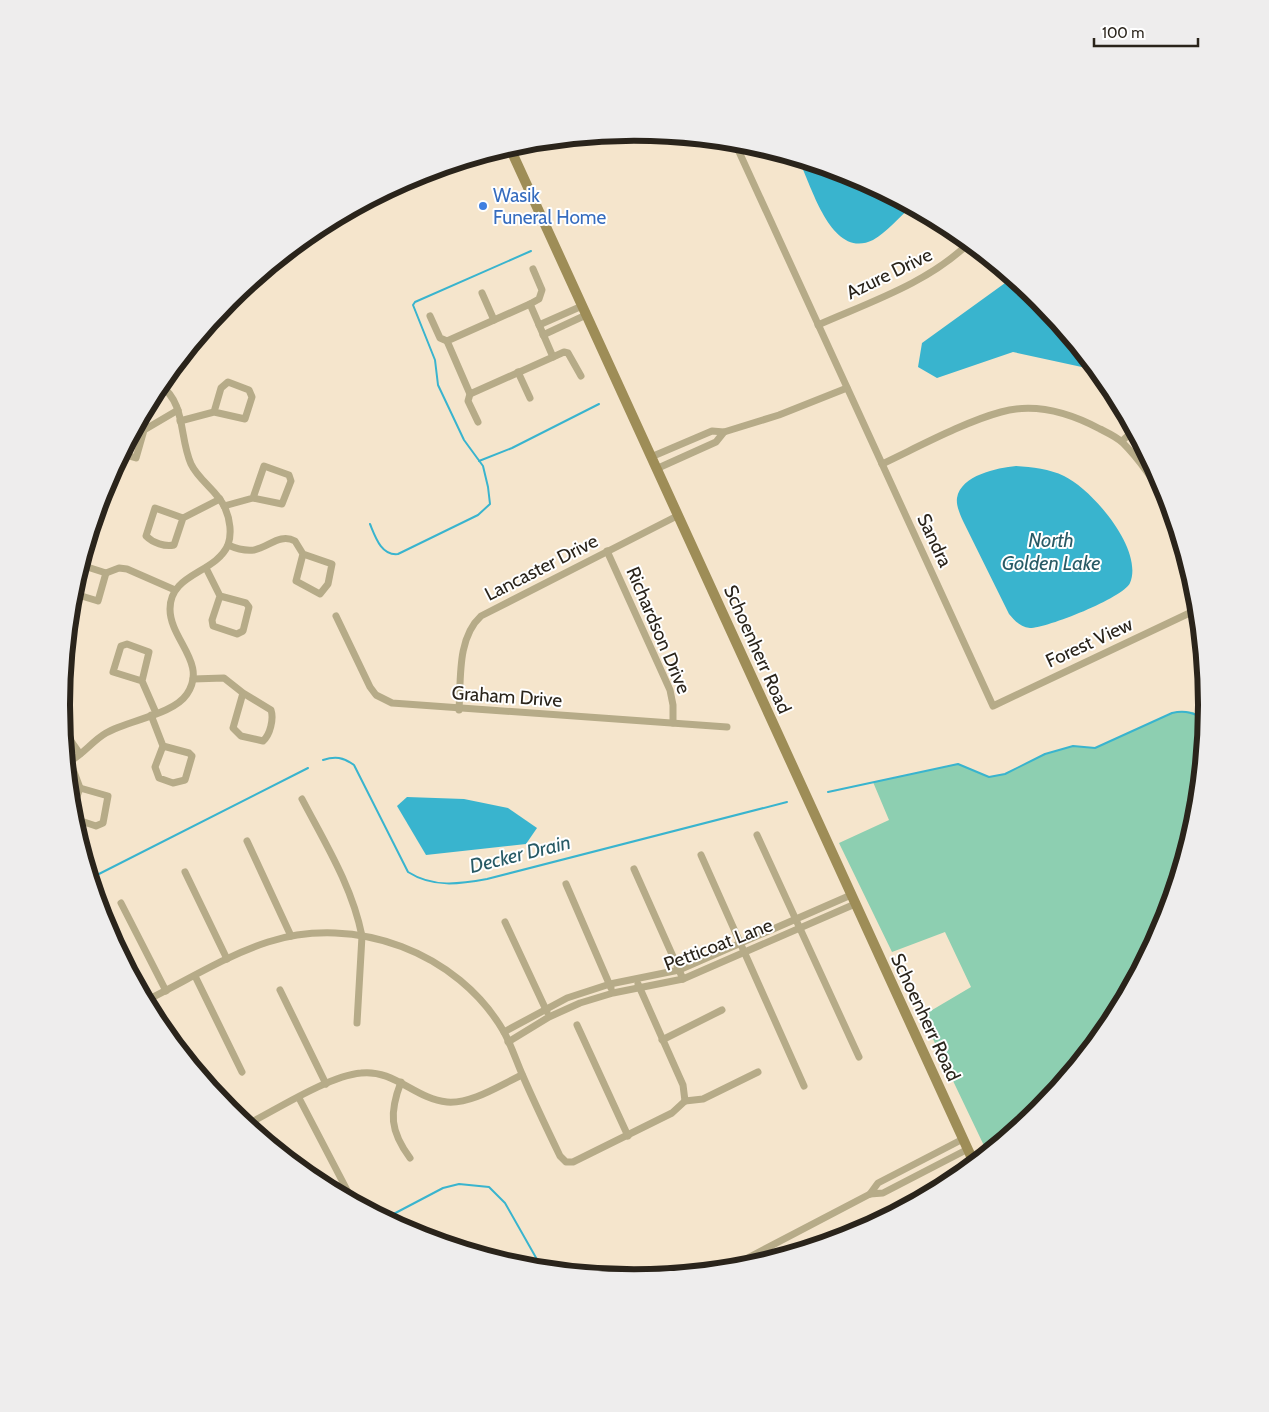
<svg xmlns="http://www.w3.org/2000/svg" width="1269" height="1412" viewBox="0 0 1269 1412" font-family="Cabin,sans-serif">
  <rect width="100%" height="100%" fill="#f5e5cc"/>
  <path fill="#8dcfb1" d="M1182 711 1193 712 1206 720 1197 818 1164 926 1111 1025 1040 1112 988 1154 922 1016 971 987 945 932 892 952 839 843 889 820 873 782 958 764 989 777 1004 774 1045 754 1073 746 1095 748 1172 713Z"/>
  <g fill="#39b4ce">
    <path d="M802 161 854 177 911 207C898 218 887 232 873 240 833 260 813 191 801 165Z"/>
    <path d="M1012 278 1040 301 1095 368 1091 369 1013 352 937 378 918 367 922 343Z"/>
    <path d="M1016 466C1032 467 1050 469 1064 476 1093 490 1144 550 1130 583 1123 598 1047 628 1030 628 1020 627 1015 621 1009 614L963 521C960 514 956 506 957 498 961 475 997 468 1016 466Z"/>
    <path d="M407 797 464 799 508 808 537 828 526 844 426 855 397 806Z"/>
  </g>
  <g fill="none" stroke-linecap="round" stroke-linejoin="round">
    <g stroke="#39b4ce" stroke-width="2">
      <path d="M479 461 512 448 599 404"/>
      <path d="M370 524C375 536 381 556 398 554L478 515 490 504 488 487 483 466 464 440 438 385 435 360 413 305 415 302 531 251"/>
      <path d="M323 760C335 756 343 757 354 765L408 872C433 888 460 884 487 879L787 802"/>
      <path d="M828 792 958 764 989 777 1005 774 1045 754 1073 746 1095 748 1172 713C1186 710 1194 713 1206 720"/>
      <path d="M91 878 308 768"/>
      <path d="M384 1219 443 1188 459 1184 489 1187 505 1203 543 1270"/>
    </g>
    <g stroke="#b6ab88" stroke-width="7">
      <path d="M735 143 993 706 1198 609"/>
      <path d="M482 293 494 320"/>
      <path d="M530 304 553 357 470 394 447 341Z"/>
      <path d="M530 304 539 299 542 290 533 269"/>
      <path d="M430 316 440 338 447 341"/>
      <path d="M539 325 582 306"/>
      <path d="M818 325C870 302 928 283 969 243"/>
      <path d="M209 326 215 321 216 316"/>
      <path d="M543 335 586 315"/>
      <path d="M553 357 564 352 568 353 581 376"/>
      <path d="M518 372 530 398"/>
      <path d="M470 394 468 401 478 422"/>
      <path d="M180 421 214 412 245 419 252 397 249 390 228 382 221 388 214 412"/>
      <path d="M137 427 144 430"/>
      <path d="M724 432 779 415 847 388"/>
      <path d="M1122 441 1134 430"/>
      <path d="M122 454 136 458 144 430 178 410"/>
      <path d="M651 457 712 431 724 432 716 442 656 469"/>
      <path d="M882 464C918 447 964 422 1001 412 1036 402 1070 413 1100 429 1108 433 1117 437 1123 443 1142 462 1156 485 1171 508"/>
      <path d="M224 506 253 498 282 504 291 481 289 475 264 466 253 498"/>
      <path d="M183 518 155 508 146 536C153 543 165 547 174 545L183 518 220 499"/>
      <path d="M228 545C237 549 245 551 254 550 269 547 280 533 295 541L303 554 296 581 320 594 328 584 332 564 303 554"/>
      <path d="M607 551 670 690 673 705V723"/>
      <path d="M81 565 106 573 119 568 127 569 175 590"/>
      <path d="M206 568 220 596 212 620 213 626 237 634 243 631 249 607 246 603 220 596"/>
      <path d="M73 590 75 594 98 601 106 573"/>
      <path d="M336 616 370 687 376 695 392 703 727 727"/>
      <path d="M193 679 224 678 243 693 233 728 241 736 263 741C270 735 274 719 271 710L243 693"/>
      <path d="M142 681 149 652 127 644 121 646 113 672 142 681 156 713"/>
      <path d="M62 710 67 696 62 694"/>
      <path d="M459 710C461 679 457 638 481 616L677 516"/>
      <path d="M151 715 163 746 155 767 159 778 173 783 185 780 192 756 189 753 163 746"/>
      <path d="M64 731 80 754"/>
      <path d="M70 761 80 788 72 810"/>
      <path d="M67 763C82 756 92 741 106 733 128 720 173 715 187 694 208 663 170 640 170 609 170 573 215 574 228 545 232 534 230 519 225 508 218 491 199 481 191 464 179 437 186 403 160 385"/>
      <path d="M302 799C325 843 352 886 362 936L357 1023"/>
      <path d="M72 818 96 826 103 823 108 796 80 788"/>
      <path d="M757 835 859 1057"/>
      <path d="M247 841 291 936"/>
      <path d="M701 855 804 1086"/>
      <path d="M634 869 683 979"/>
      <path d="M185 872 227 959"/>
      <path d="M566 884 611 988"/>
      <path d="M121 903 166 991"/>
      <path d="M505 922 547 1012"/>
      <path d="M195 976 242 1072"/>
      <path d="M638 984 683 1085 685 1101"/>
      <path d="M280 990 326 1084"/>
      <path d="M145 1001C186 981 225 956 268 942 355 914 458 952 504 1032 511 1045 516 1060 522 1074 534 1102 547 1129 560 1156L566 1162H573L672 1113 685 1101"/>
      <path d="M577 1025 628 1136"/>
      <path d="M504 1032 567 998 610 984 679 970 851 895"/>
      <path d="M662 1040 722 1010"/>
      <path d="M508 1042 549 1017 580 1003 613 993 683 979 855 904"/>
      <path d="M401 1082C389 1113 390 1131 410 1158"/>
      <path d="M299 1098 348 1192"/>
      <path d="M685 1101 703 1099 758 1072"/>
      <path d="M246 1125C276 1110 328 1076 361 1073 394 1069 415 1099 447 1102 472 1104 500 1085 522 1075"/>
      <path d="M870 1194 878 1183 963 1139"/>
      <path d="M723 1271 870 1194 883 1193 968 1149"/>
    </g>
    <path stroke="#9e8d57" stroke-width="10" d="M510 148 975 1165"/>
  </g>
  <circle fill="#3f7fe0" stroke="#fff" stroke-width="2" cx="483" cy="206" r="5"/>
  <g text-anchor="middle" stroke-width="4" stroke-linejoin="round" paint-order="stroke">
    <g font-size="19" fill="#366cbe" stroke="#fff" text-anchor="start">
      <text x="493" y="202">Wasik<tspan x="493" dy="22">Funeral Home</tspan></text>
    </g>
    <g font-size="19" fill="#2a241b" stroke="#fff">
      <text transform="translate(889 273) rotate(-26)" y="7">Azure Drive</text>
      <text transform="translate(935 540) rotate(65)" y="7">Sandra</text>
      <text transform="translate(541 567) rotate(-27)" y="7">Lancaster Drive</text>
      <text transform="translate(659 630) rotate(67)" y="7">Richardson Drive</text>
      <text transform="translate(1089 642) rotate(-25)" y="7">Forest View</text>
      <text transform="translate(758 649) rotate(66)" y="7">Schoenherr Road</text>
      <text transform="translate(507 696) rotate(4)" y="7">Graham Drive</text>
      <text transform="translate(718 944) rotate(-21)" y="7">Petticoat Lane</text>
      <text transform="translate(926 1017) rotate(65)" y="7">Schoenherr Road</text>
    </g>
    <g font-size="20" font-style="italic" fill="#285a65" stroke="#fff">
      <text x="1051" y="547">North<tspan x="1051" dy="23">Golden Lake</tspan></text>
      <text transform="translate(520 854) rotate(-14)" y="7">Decker Drain</text>
    </g>
  </g>
  <path d="M0 0H1269V1412H0ZM70 705a564 564 0 1 1 1128 0a564 564 0 1 1-1128 0Z" fill="#eeeded" fill-rule="evenodd"/>
  <path fill="none" stroke="#2a241b" stroke-width="6" d="M70 705a564 564 0 1 1 1128 0a564 564 0 1 1-1128 0Z"/>
  <path d="M1094 38v8h104v-8" fill="none" stroke="#2a241b" stroke-width="2.5"/>
  <text x="1102" y="38" font-size="15" fill="#2a241b" stroke="#ffffff" stroke-width="4" paint-order="stroke">100 m</text>
</svg>
